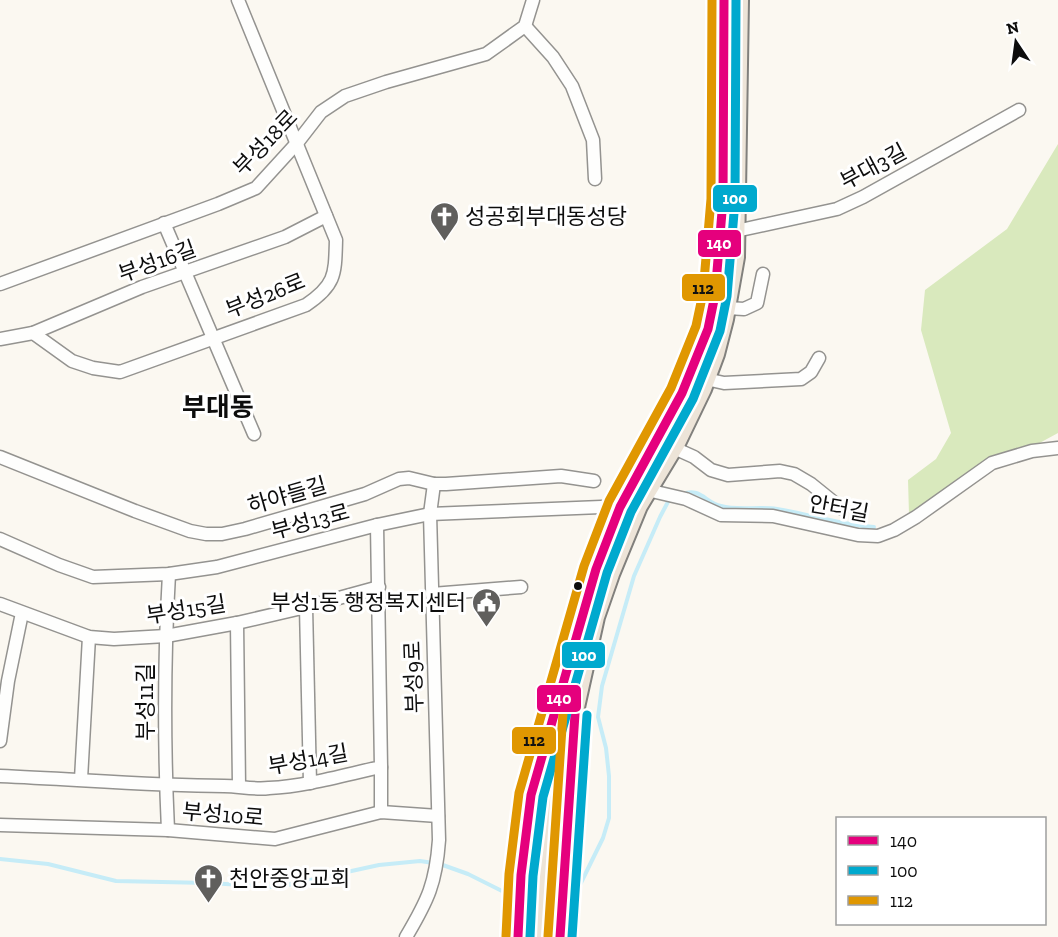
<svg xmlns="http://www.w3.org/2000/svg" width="1058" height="937" viewBox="0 0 1058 937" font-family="'Zilla Slab','Noto Sans KR',serif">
  <rect width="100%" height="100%" fill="#fbf8f1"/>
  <path fill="#d9e9bd" d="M1058 144V433L909 514 908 480 936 459 951 433 921 330 925 290 1007 229Z"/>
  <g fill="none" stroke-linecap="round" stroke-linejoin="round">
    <g stroke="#c6ecf7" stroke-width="4">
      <path d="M683 494C700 487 706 503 721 506 738 511 759 506 777 509 809 514 841 525 874 527"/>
      <path d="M0 859 48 864 116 881 208 883 278 887 379 865 420 861 440 864 468 874 504 892"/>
      <path d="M574 897 603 838 609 818V776L606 748 598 717 602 686 634 576 660 517 670 498"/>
    </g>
    <defs>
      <g id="minor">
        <path d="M525 26 553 57 572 86 593 140 595 179"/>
        <path d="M164 223 254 434"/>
        <path d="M736 231 837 209 863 197 1019 110"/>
        <path d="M0 284 218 204 256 188 297 143 321 112 345 96 386 82 486 54 525 26 533 0"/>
        <path d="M727 308 744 309 757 303 763 274"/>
        <path d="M33 333 72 361 93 368 120 372 306 305C336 285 335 274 336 240L238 0"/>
        <path d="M0 339 33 333 142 287 285 237 326 216"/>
        <path d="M706 379 724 383 801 379 811 372 819 358"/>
        <path d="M674 448 694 457 711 470 728 475 780 471 794 474 811 484 842 509"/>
        <path d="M0 457 135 511 190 531 206 534H222L245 529 365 494 399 479 409 478 434 484H446L561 476 594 481"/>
        <path d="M630 486 686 499 721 515 773 516 858 535 878 536 894 530 916 517 992 463 1032 451 1058 448"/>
        <path d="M0 539 59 565 93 577 169 574 217 567 377 525 430 514 626 506"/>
        <path d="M432 594 521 587"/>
        <path d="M0 604 89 637 114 639 166 636 237 623 306 607 379 587"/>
        <path d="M306 607 310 783"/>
        <path d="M237 623 239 786"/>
        <path d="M0 741 8 681 22 613"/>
        <path d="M381 767V812"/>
        <path d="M0 776C75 779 149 786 224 786 239 786 254 790 269 788 307 786 344 775 381 767L377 525"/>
        <path d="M81 779 89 637"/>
        <path d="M0 825 168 830 275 839 381 812 438 816"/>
        <path d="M168 830C164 745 164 659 169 574"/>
        <path d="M406 937C428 900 436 883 439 840L430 514 434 484"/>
      </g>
      <g id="major">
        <path d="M518 937C521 879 524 822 538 766"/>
        <path d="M533 937 545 785 554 720 596 569 626 493 682 393 708 329 715 295 723 200 724 0"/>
        <path d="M546 937 557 793 596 617 611 574 639 506 677 443 703 389 716 354 725 319 736 257 740 0"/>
        <path d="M560 937 572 767"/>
      </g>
    </defs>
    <use href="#minor" stroke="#949390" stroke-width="15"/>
    <use href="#major" stroke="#81807d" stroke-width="20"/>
    <use href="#minor" stroke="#fefefd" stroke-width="12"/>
    <use href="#major" stroke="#ede4d8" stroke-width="16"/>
    <defs>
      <g id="bus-1">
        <path d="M518 937 521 875 531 795 596 569 620 507 682 393 708 329 715 295 723 200 724 0"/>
        <path d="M560 937 575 714"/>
      </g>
      <g id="bus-2">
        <path d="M530 937 533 876 543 797 607 573 631 512 693 399 720 331 727 296 735 201 736 0"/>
        <path d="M572 937 587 715"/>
      </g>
      <g id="bus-3">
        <path d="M506 936 509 874 519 793 584 566 609 501 671 388 696 326 703 293 711 199 712 0"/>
        <path d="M548 936 563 713"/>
      </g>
    </defs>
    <use href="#bus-1" stroke="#fff" stroke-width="14"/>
    <use href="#bus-2" stroke="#fff" stroke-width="14"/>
    <use href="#bus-3" stroke="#fff" stroke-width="14"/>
    <use href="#bus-1" stroke="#e5007d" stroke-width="9"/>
    <use href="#bus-2" stroke="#00a9ce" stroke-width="9"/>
    <use href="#bus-3" stroke="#e09701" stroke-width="9"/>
  </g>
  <defs>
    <symbol id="church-pin" viewBox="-11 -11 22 30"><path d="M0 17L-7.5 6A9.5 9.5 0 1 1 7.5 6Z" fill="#605f5d" stroke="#fff"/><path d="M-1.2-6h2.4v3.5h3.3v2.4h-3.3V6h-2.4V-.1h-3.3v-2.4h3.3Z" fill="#fff"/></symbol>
    <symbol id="civic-pin" viewBox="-11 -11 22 30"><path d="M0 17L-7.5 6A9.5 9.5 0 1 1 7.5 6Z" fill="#605f5d" stroke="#fff"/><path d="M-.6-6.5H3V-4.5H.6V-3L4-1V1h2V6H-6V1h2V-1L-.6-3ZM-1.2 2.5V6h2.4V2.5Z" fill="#fff"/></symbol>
  </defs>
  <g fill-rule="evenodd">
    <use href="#church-pin" x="428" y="200" width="33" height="45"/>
    <use href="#civic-pin" x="470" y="586" width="33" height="45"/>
    <use href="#church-pin" x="192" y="862" width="33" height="45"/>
  </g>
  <circle fill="#0d0d0d" stroke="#fff" stroke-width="2" cx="578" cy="586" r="5"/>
  <g text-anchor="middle" stroke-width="6" stroke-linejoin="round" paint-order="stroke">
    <g font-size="22" fill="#0d0d0d" stroke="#fff">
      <text transform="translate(265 142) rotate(-46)" y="8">부성18로</text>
      <text transform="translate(873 166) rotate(-28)" y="8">부대3길</text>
      <text transform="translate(157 261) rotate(-20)" y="8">부성16길</text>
      <text transform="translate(265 295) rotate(-22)" y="8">부성26로</text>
      <text transform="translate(287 495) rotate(-16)" y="8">하야들길</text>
      <text transform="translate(839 508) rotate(10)" y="8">안터길</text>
      <text transform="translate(310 521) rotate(-15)" y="8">부성13로</text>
      <text transform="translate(186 609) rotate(-9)" y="8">부성15길</text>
      <text transform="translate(413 677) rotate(-92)" y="8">부성9로</text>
      <text transform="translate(145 702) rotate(-90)" y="8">부성11길</text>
      <text transform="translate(308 759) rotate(-10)" y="8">부성14길</text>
      <text transform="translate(223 814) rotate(5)" y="8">부성10로</text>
    </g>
    <g font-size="22" fill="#0d0d0d" stroke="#fff" text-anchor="start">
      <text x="465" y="224">성공회부대동성당</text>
      <text x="466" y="610" text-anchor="end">부성1동 행정복지센터</text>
      <text x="229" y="886">천안중앙교회</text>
    </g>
    <g font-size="26" font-weight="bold" fill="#0d0d0d" stroke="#fff">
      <text x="218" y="416">부대동</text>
    </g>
  </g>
  <g stroke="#fff" stroke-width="2">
    <rect x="712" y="184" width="46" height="29" rx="6" fill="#00a9ce"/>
    <rect x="697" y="229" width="45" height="29" rx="6" fill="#e5007d"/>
    <rect x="681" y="273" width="45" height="29" rx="6" fill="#e09701"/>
    <rect x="561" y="641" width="45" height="28" rx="6" fill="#00a9ce"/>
    <rect x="536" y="684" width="46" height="29" rx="6" fill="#e5007d"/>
    <rect x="511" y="726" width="46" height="29" rx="6" fill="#e09701"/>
  </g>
  <g font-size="16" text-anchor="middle" font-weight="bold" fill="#fff">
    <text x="735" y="204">100</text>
    <text x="719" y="249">140</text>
    <text x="584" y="661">100</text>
    <text x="559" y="704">140</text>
  </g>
  <g font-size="16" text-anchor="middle" font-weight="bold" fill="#111">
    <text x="703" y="294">112</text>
    <text x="534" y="746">112</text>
  </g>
  <rect x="836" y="817" width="210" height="108" fill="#ffffff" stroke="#9e9e9e" stroke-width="1.5"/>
  <rect x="848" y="836" width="30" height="9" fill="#e5007d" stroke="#9e9e9e" stroke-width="1.5"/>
  <text x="890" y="847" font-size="18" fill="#0d0d0d">140</text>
  <rect x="848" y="866" width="30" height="9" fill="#00a9ce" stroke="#9e9e9e" stroke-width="1.5"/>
  <text x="890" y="877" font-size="18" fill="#0d0d0d">100</text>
  <rect x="848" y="896" width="30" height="9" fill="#e09701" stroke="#9e9e9e" stroke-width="1.5"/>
  <text x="890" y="907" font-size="18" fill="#0d0d0d">112</text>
  <g transform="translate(1016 42) rotate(347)" stroke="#ffffff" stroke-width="4.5" paint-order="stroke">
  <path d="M0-4.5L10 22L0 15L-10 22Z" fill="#0d0d0d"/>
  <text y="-9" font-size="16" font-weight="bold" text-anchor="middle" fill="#0d0d0d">N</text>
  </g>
</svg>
